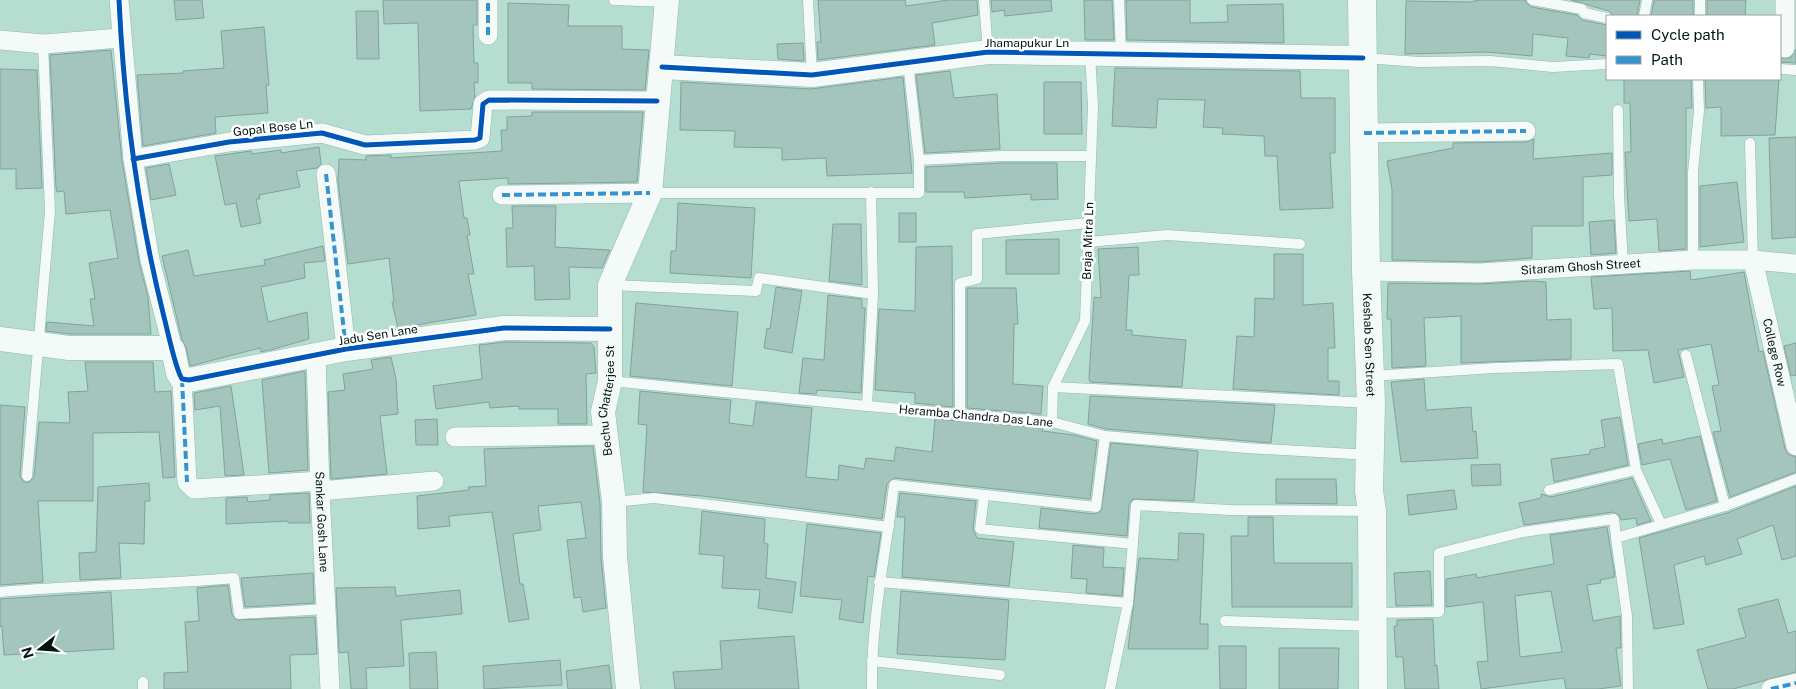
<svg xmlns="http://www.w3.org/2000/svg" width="1796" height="689" viewBox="0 0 1796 689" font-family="'Public Sans',sans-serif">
  <rect width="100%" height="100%" fill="#b6ded0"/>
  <g fill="#a3c5be" stroke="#80a29b" fill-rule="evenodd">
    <path d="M174 0H202L204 18 176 20Z"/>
    <path d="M383 0H477V25H473L474 63H478V83L474 82 475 97 471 109 420 111 418 23 384 24Z"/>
    <path d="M818 0H905L906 6 948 0H977L978 15 932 23 935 45 818 60 817 42H821Z"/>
    <path d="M991 0H1051L1052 11 1005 16 1004 10 992 12Z"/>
    <path d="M1084 0H1112L1114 40H1085Z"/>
    <path d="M1126 0H1190V23L1228 22 1227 5 1283 4 1284 43 1127 40Z"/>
    <path d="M1480 0H1525L1531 7 1577 15 1582 20 1607 25V56L1590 54 1589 58 1566 56 1568 38 1533 34 1532 56 1487 52 1405 54 1406 1 1469 2Z"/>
    <path d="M1571 0H1640L1637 16H1614L1609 11Z"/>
    <path d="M1654 0H1693V16H1651Z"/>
    <path d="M1707 0H1746L1745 16H1707Z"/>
    <path d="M508 3 569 5 568 26H622V49L649 50 645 90 532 89V83H508Z"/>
    <path d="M356 11H378L379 59H357Z"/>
    <path d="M264 27 269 85H266L268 113 215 117 216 133 143 146 137 75 184 73 183 71 224 68 221 31Z"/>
    <path d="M803 43 804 61 778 59 777 44Z"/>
    <path d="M1796 49V63L1780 62V58H1790Z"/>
    <path d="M111 50 122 161 139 262 148 297 151 334H70L46 331 47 322 94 326 90 299H95L89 263 118 258 110 210 66 214 64 191 57 192 56 188 50 55Z"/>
    <path d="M1115 68 1300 71 1301 98H1335V153H1330L1333 208 1280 210 1277 156H1265L1264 136 1222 134 1223 128 1203 127 1205 100 1158 99 1156 128 1112 126Z"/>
    <path d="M0 69 37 70 42 188 16 189V169H0Z"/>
    <path d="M950 71 954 98 997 94 1000 149 925 153 916 75Z"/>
    <path d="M903 77 912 173 827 176 826 158 782 160V148L734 147 735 131 680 130 681 82 811 89Z"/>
    <path d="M1624 79H1691L1692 108H1686V249L1659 251 1657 219 1629 221 1625 152H1631L1630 103H1624Z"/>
    <path d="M1705 79H1779L1775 135 1721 136V107L1706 108Z"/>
    <path d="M1044 82H1081L1082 134H1044Z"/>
    <path d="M532 112H643L637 182 508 184V178L459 181 464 218H467L470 235H467L474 274H468L476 315 398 328 392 302H394L389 258 348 264 338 182 339 159 366 160V156L391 155V158L502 151 501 130H507V117L532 116Z"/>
    <path d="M1796 137V237L1772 239 1769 138Z"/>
    <path d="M1534 139 1533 159 1612 153V175L1583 177V226H1532V258L1479 262 1392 260V189L1387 161 1453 148V143L1526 142Z"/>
    <path d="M319 147 321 164 317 168 296 171 300 187 259 195 260 199H256L261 223 241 227 236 203 225 205 215 156 251 151 252 154 281 150V153Z"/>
    <path d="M1001 163H1057L1058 199 1031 200V194L965 198 964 192H926V167Z"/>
    <path d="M169 164 176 195 151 200 146 168Z"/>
    <path d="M1737 182 1744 242 1700 247V186Z"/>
    <path d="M678 203 755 208 751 278 670 273 671 251H676Z"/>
    <path d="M512 206H556L555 247 610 250 602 268 569 267 570 299 535 300 534 266 507 267 506 228H513Z"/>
    <rect x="899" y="213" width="17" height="29"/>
    <path d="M1614 220 1616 253 1591 255 1589 222Z"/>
    <path d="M833 224H861L862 285 829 281Z"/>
    <path d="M1059 239V274H1006V240Z"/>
    <path d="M323 246 325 261 304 263 305 278 261 287 268 322 307 312 309 339 274 349 261 352 260 348 190 366 186 347 182 340 162 256 188 250 194 276 265 265 264 260Z"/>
    <path d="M952 246 953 407 915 403V393L875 390 879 309 915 311 916 247Z"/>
    <path d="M1138 247 1139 275H1129L1126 330H1132V335L1186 340 1182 387 1090 382 1089 378 1094 297 1101 298 1098 249Z"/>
    <path d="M1274 254H1303V305L1333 303 1335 348H1328V381H1339V395L1233 389 1237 336 1254 337 1255 298 1274 299Z"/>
    <path d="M1690 271 1691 280 1744 272 1759 352 1763 351 1785 449 1788 454 1796 457V472L1730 497 1713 432 1721 431 1712 386 1719 385 1711 344 1678 350 1684 377 1654 383 1648 350 1613 351 1612 308 1594 309 1591 277Z"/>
    <path d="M1532 281 1546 282 1547 320 1571 319V359L1461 363V316L1424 318 1426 366 1392 368 1391 319H1387L1388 283 1479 284Z"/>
    <path d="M776 287 802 291 792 353 764 348 767 328 770 329Z"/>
    <path d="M967 288H1016L1018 324H1014L1013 384 1043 386 1041 414 967 408Z"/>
    <path d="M828 295 862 299V308H865L861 393 817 390 816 394 799 393 803 358 824 360Z"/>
    <path d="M636 303 738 312 732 386 630 376Z"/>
    <path d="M505 342 591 343 594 347 596 373 586 374 587 424H558V409H519V406L490 408 489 402 436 409 433 386 482 379 479 345Z"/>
    <path d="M1796 343V375L1791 376 1784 346Z"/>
    <path d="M391 357 396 379 398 414 380 416 387 474 331 479 328 392 345 390 343 374 373 369 371 360Z"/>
    <path d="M85 362H153L155 392 171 391 175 477 163 478 159 432 93 433V501H38L43 582 0 585V405L25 407 20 476 24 482H29L34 477 39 422 70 423 68 392 88 391Z"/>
    <path d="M305 371 308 470 269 473 262 380Z"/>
    <path d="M1424 379 1426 410 1471 407 1473 432 1476 431 1478 458 1401 462 1391 382Z"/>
    <path d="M231 386 244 475 225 476 220 406 195 410 194 393Z"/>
    <path d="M640 391 731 400 729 423 753 426 756 402 812 408 806 477 838 480 839 465 864 469 866 458 894 461 896 447 932 452 935 419 1043 428 1042 431 1074 435 1097 441 1090 499 894 478 887 484 882 519 703 496 643 492 647 425 638 424Z"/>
    <path d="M1090 396 1275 405 1271 443 1106 429 1088 424Z"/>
    <path d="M1620 417 1628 465 1554 482 1551 459 1590 454V450L1605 447 1601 420Z"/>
    <path d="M437 419 438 445H416L415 420Z"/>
    <path d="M1700 436 1717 501 1686 510 1670 459 1642 465 1638 444 1662 439 1663 444Z"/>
    <path d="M1111 443 1198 451 1194 501 1133 499 1129 504 1127 536 1039 528 1041 508 1095 514 1101 511Z"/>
    <path d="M593 446 600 503 601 557 606 608 583 612 581 597 574 598 567 540 586 538 581 502 538 506 541 530 513 534 520 584H523L529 619 509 622 492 512 449 516 450 526 418 529 417 496 469 490 468 487 486 486 484 449Z"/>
    <path d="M1500 464 1501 485 1472 486 1471 465Z"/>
    <path d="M1632 478 1651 521 1637 525 1636 518 1621 520 1619 515 1613 512 1524 525 1519 503 1541 498V494L1551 497Z"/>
    <path d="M1276 479H1336L1337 504 1276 503Z"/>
    <path d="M149 483 150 501H145L144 544 119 543 121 578 80 580 79 553 96 552 98 487Z"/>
    <path d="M1796 486V556L1782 560 1773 525 1737 539 1742 554 1706 565 1704 556 1674 565 1684 624 1654 629 1639 538 1727 513Z"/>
    <path d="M1454 490 1457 509 1409 515 1407 495Z"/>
    <path d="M309 493 310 523H288V521L226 524V498L247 497 248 502 270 500V495Z"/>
    <path d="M900 493 976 501 973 529 977 538 1014 542 1009 586 902 577 905 517H897Z"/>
    <path d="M702 511 765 519 764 543 768 544 766 578 796 582 792 613 758 608 760 590 722 588 724 556 699 554Z"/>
    <path d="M1248 517H1273L1274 563H1352V607H1232L1231 536H1248Z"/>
    <path d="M807 524 881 533 874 577 868 576 863 623 839 619 842 600 800 596Z"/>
    <path d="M1607 527 1615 577 1600 580 1601 583 1587 585 1593 621 1620 616 1621 648H1616L1621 686 1598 689H1566L1564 678 1481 689 1477 662 1488 661 1483 602 1446 607V579L1476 574 1477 578 1554 564 1550 535ZM1551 591 1562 652 1520 657 1515 596Z"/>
    <path d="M1179 533 1204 534 1200 624H1208V649H1128L1139 558 1178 560Z"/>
    <path d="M1073 545 1104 548 1103 567 1124 568 1122 596 1086 593 1087 579 1071 578Z"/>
    <path d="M1430 571 1432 605 1396 606 1394 573Z"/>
    <path d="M313 573 314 603 245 607 241 578Z"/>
    <path d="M228 585 232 615 237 620 315 617 317 654 290 655 291 689H164V673L188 672 185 622 199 621 197 588Z"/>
    <path d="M395 587 396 596 460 590 462 614 401 620 404 666 366 668 367 689H351L348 652 339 653 336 588Z"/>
    <path d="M901 591 1009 600 1005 660 897 654Z"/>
    <path d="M111 592 114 649 4 655 2 626 0 627V599Z"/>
    <path d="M1778 599 1788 633 1796 631V672L1733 689H1708L1697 650 1746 637 1738 609Z"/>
    <path d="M1433 619 1435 666 1437 665 1439 689H1405L1403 657H1396L1394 626H1397V620Z"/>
    <path d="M794 636 799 689H675L673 672 722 669 720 641Z"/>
    <path d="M1219 646H1246V689H1220Z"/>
    <path d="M1279 648H1339L1338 689H1279Z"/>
    <path d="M436 652 438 689H410L409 653Z"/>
    <path d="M560 660 562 685 484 689 483 666Z"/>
    <path d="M609 665 612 689H568L566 671Z"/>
  </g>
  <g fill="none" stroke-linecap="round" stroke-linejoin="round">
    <defs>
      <g id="service">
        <path d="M614 0 667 2"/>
        <path d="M808 0 812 75"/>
        <path d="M984 0 988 52"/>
        <path d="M1119 0 1121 54"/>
        <path d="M1532 0 1582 9 1584 13 1607 18"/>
        <path d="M1644 16 1647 0"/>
        <path d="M1700 16V0"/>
        <path d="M1364 58 1419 62 1490 61 1553 67 1607 64"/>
        <path d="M1780 69 1796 70"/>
        <path d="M1618 110 1619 195 1623 263"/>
        <path d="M1750 143 1753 260"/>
        <path d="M919 160 1002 156H1090"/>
        <path d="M650 193H919V160L908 63"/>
        <path d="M1088 242 1167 235 1300 244"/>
        <path d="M1693 260V172L1699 111 1698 79"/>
        <path d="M611 285 756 291 759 278 873 294"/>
        <path d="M1686 355 1725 506"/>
        <path d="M1371 376 1495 368 1618 364 1636 470 1661 524"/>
        <path d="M610 381 867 406 1052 422 1105 436 1246 448 1370 455"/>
        <path d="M1053 387 1370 403"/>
        <path d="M867 406 873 294 871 192"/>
        <path d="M960 414V283L977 279V234L1088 223"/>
        <path d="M1052 422 1053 387 1085 321 1093 106 1090 54"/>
        <path d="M27 476 50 211 43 44"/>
        <path d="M1549 490 1636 470"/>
        <path d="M984 496 980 529 1133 544"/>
        <path d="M614 502 654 498 889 527"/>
        <path d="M879 582 1128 603"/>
        <path d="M0 592C78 585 156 585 234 578L239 614 327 609"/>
        <path d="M1374 613 1439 612V553L1523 532 1614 519 1616 538"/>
        <path d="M1225 621 1371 626"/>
        <path d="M872 661 1000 675"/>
        <path d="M143 682V689"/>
        <path d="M872 689C871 620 886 553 894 485L1096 507 1105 436"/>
        <path d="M1110 689 1128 603 1136 505 1230 510 1371 511"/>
        <path d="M1628 689 1627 616 1616 538 1725 506 1796 479"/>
      </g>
      <g id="minor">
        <path d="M119 0 133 159 150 260 173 350"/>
        <path d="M1785 0V48"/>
        <path d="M488 35V0"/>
        <path d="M0 40 43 44 121 38"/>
        <path d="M1364 133 1526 131"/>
        <path d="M133 159 229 142 322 133 365 145 475 140 480 138 483 104 489 100 657 101"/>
        <path d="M326 174 346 349"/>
        <path d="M502 195 650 193"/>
        <path id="s1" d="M1753 260 1796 446"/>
        <path id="s2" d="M1366 271 1479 273 1693 260H1753L1796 264"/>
        <path id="s3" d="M316 356 320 491 330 689"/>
        <path d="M182 379 187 482 194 489 320 481"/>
        <path d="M455 437 606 435"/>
        <path d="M320 491 434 481"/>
        <path d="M1771 689 1796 683"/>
      </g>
      <g id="tertiary">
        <path d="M662 67 812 75 988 52 1363 58"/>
        <path d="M0 339 69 348H166L173 350 178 373 182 379 189 380 346 349 504 328 610 329"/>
        <path id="s4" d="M628 689 615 557 614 502 603 412 610 381V285L650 193 667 0"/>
      </g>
      <g id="secondary">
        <path id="s5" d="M1362 0 1366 271 1371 403 1369 491 1372 511 1373 689"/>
      </g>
    </defs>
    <use href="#service" stroke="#96b6ab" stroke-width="11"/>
    <use href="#minor" stroke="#96b6ab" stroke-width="20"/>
    <use href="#tertiary" stroke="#96b6ab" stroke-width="25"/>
    <use href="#secondary" stroke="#96b6ab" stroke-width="29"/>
    <use href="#service" stroke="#f4faf8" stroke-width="10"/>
    <use href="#minor" stroke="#f4faf8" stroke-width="19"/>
    <use href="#tertiary" stroke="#f4faf8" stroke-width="24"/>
    <use href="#secondary" stroke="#f4faf8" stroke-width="28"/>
    <g stroke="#3693d2" stroke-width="4" stroke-dasharray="8 4" stroke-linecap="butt">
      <path d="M488 35V0"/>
      <path d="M1364 133 1526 131"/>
      <path d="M326 174 346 349"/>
      <path d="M502 195 650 193"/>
      <path d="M182 379 187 482"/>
      <path d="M1771 689 1796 683"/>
    </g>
    <defs>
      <g id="cycleway">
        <path d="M119 0C124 107 138 213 164 317 168 332 175 368 182 379L189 380 346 349 504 328 610 329"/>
        <path d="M662 67 812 75 988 52 1363 58"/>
        <path d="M133 159 229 142 322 133 365 145 475 140 480 138 483 104 489 100 657 101"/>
      </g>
    </defs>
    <use href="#cycleway" stroke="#fff" stroke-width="8"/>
    <use href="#cycleway" stroke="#0057b8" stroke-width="5"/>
  </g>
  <g text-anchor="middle" stroke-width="5" stroke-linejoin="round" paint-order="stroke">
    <g font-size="12" fill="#01160f" stroke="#fff">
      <text x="1027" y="47">Jhamapukur Ln</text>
      <text transform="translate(273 128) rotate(-6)" y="4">Gopal Bose Ln</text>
      <text transform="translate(1088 241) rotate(-88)" y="4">Braja Mitra Ln</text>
      <text dy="4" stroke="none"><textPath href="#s2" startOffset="215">Sitaram Ghosh Street</textPath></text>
      <text transform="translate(378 335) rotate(-9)" y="4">Jadu Sen Lane</text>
      <text dy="4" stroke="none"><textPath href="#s5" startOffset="345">Keshab Sen Street</textPath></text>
      <text dy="4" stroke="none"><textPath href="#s1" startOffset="95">College Row</textPath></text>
      <text dy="4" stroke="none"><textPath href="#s4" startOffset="290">Bechu Chatterjee St</textPath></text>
      <text transform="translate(976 416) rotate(5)" y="4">Heramba Chandra Das Lane</text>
      <text dy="4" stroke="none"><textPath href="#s3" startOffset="166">Sankar Gosh Lane</textPath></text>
    </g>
  </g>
  <rect x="1606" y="15" width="175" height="65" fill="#ffffff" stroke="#99a29f"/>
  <rect x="1616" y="31" width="25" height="8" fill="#0057b8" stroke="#99a29f"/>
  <text x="1651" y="40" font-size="15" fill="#01160f">Cycle path</text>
  <rect x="1616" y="56" width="25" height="8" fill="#3693d2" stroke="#99a29f"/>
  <text x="1651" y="65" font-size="15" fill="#01160f">Path</text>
  <g transform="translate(40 649) rotate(253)" stroke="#ffffff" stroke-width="4" paint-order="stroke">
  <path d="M0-4L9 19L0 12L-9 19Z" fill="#01160f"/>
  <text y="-8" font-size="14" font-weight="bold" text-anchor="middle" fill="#01160f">N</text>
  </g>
</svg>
